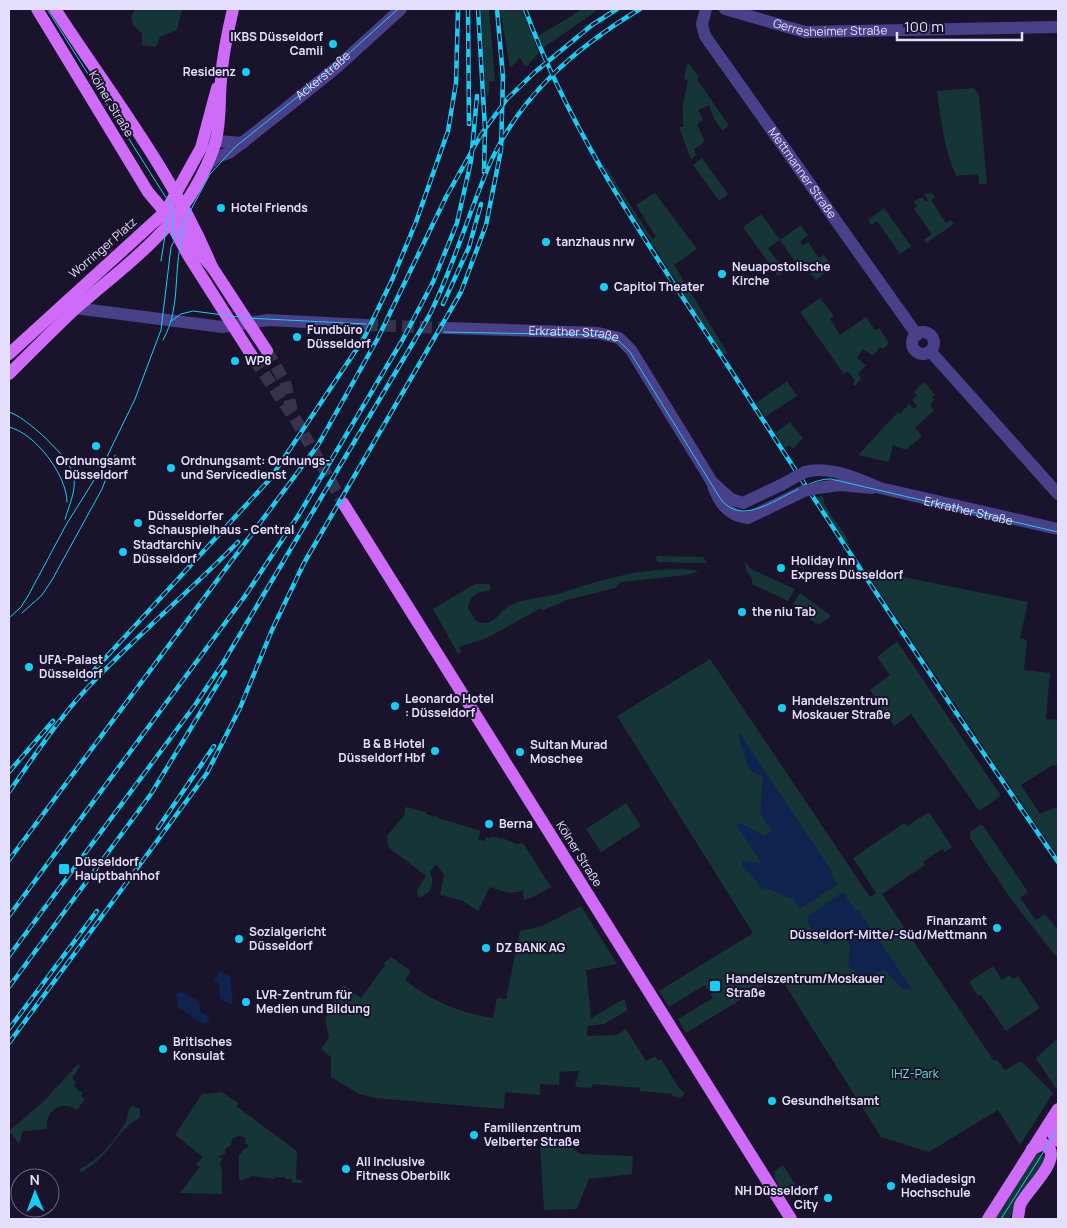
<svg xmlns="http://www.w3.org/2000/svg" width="1067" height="1228" viewBox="0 0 1067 1228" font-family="Manrope,sans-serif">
  <rect width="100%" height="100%" fill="#19132c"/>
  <g fill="#163536">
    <path d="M135 9H182L177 30 160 37 156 47 142 45V33C133 27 128 20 135 9Z"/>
    <path d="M481 9H489L495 81 489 82V93L486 97Z"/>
    <path d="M500 9H523L539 53 526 67 520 58 510 68Z"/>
    <path d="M583 9H599L543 48 538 36Z"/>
    <path d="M687 64 690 65 699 77 697 79 729 126 722 130 715 120 709 105 698 110 703 120 697 124 705 142 694 149 696 155 691 160 679 127H683V105L688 80 684 79Z"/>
    <path d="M974 88 979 95 987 184H979L978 174 956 176C944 148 941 121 937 91Z"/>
    <path d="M702 158 728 194 719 201 693 165Z"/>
    <path d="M606 167 652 239 656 237 636 205 655 193 697 249 674 265 728 354 722 353 604 168Z"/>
    <path d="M932 193 935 197 931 200 946 223 951 220 954 224 926 243 924 240 932 234 914 209 917 206 913 202 922 197 926 202 928 201 924 194Z"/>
    <path d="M884 208 911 246 900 254 877 221 871 225 868 220Z"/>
    <path d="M761 214 780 240 801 225 808 235 800 242 803 245 808 242 819 258 824 255 829 262 822 268 825 273 816 280 803 264 796 263 780 240 768 248 785 271 778 276 743 227Z"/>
    <path d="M820 298 834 316 830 319 840 335 866 317 875 330 879 328 889 343 883 349 880 347 873 356 863 349 857 358 866 365 858 374 861 378 855 386 853 384 855 381 848 371 844 374 800 312Z"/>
    <path d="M787 381 797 396 765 417 756 403Z"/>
    <path d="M924 382 935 395 932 397 934 400 930 405 934 410 915 428 922 436 906 450 893 445 889 462 858 455 898 412 900 414 909 404 914 409 917 406 912 400 917 395 914 392Z"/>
    <path d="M790 422 803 438 793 449 789 445 785 448 775 433Z"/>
    <path d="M823 495C824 515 847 528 850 548L816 498Z"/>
    <path d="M656 556 703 557 707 563 657 562Z"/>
    <path d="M745 562 751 569 795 589 788 601 752 584C754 576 744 572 745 562Z"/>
    <path d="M681 569 699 571 687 575 621 582 615 588 567 600 543 610 539 609 487 638 459 647 461 652 458 654 433 609 475 584H490V591C478 591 470 595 468 608L475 620C493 631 499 609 513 604 527 598 543 598 558 594 601 580 635 569 681 569Z"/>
    <path d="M864 569 1028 602 1020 638 1027 640 1024 670 1050 673 1046 719 1058 720V766L1053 765 1021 785 1040 814 1058 806V857Z"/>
    <path d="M800 593 831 616 820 624 815 623 806 616 807 614 793 604Z"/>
    <path d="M897 641 1001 796 979 811 911 714 894 726 870 690 890 675 877 657Z"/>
    <path d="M710 659 870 897 876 893 853 858 904 823 907 826 929 812 952 847 945 852 942 849 923 862 925 865 882 894 904 927 902 929 909 940 912 939 994 1061 997 1060 1005 1070 1021 1061 1053 1093 1020 1145 998 1110 929 1152 881 1137 780 977 771 981 686 1033 678 1019 713 998 705 985 669 1007 659 991 753 933 617 716Z"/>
    <path d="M626 803 641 826 601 852 586 829Z"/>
    <path d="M405 807 426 812V814L435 817 436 815 438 818 481 831 478 839 485 841 486 837 491 838 492 836 501 839 502 838 517 844 523 843 551 887 533 897 524 900 523 891 509 893 490 887 478 911 461 900 440 895 444 875 436 864 430 872C436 883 430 896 418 897L417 890 426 876 388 847 387 836 405 814Z"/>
    <path d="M982 824 1028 892 1020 898 1036 920 1045 914 1058 930V959L1013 902 970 838V832Z"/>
    <path d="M581 906 617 964 586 970 591 1018 624 999 628 1010 604 1024 588 1026 587 1036 616 1035 626 1029 646 1061 655 1056 658 1061 661 1059 679 1088 685 1093 681 1098 672 1096V1094L640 1091V1088L592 1084V1088L575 1087 579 1071 560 1072 559 1085 540 1084V1095L505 1092 504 1109 375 1098 359 1094 331 1077V1057L321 1049 329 1038 325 1018 334 1007 333 996 339 988 341 989 344 985 361 998 385 965 384 963 391 957 411 971 405 980C431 1001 460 1013 493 1018L497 998 506 999 520 931 542 926Z"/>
    <path d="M993 966 1002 980 1009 975 1013 979 1018 976 1040 1008 1006 1031 981 995 978 996 969 982Z"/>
    <path d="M1058 1038V1087L1056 1089 1036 1058Z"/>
    <path d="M78 1064 80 1066 72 1078 76 1082 74 1087 83 1093 81 1096 85 1099 77 1110C62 1100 45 1110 47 1129L23 1131 19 1144 9 1131 42 1103Z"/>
    <path d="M222 1092 238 1103 236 1106 297 1151 296 1179 302 1180V1183H292V1179H285V1177H275V1179L252 1176 241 1181 239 1179V1154H242L243 1150 248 1147V1144H245L246 1138 240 1136 233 1138 230 1146 225 1149V1154L217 1157 223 1158 220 1164 222 1172V1194L180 1193 200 1167 196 1164 203 1157 175 1135 202 1094Z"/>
    <path d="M133 1106 140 1109V1118C115 1130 111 1157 81 1172L79 1169C99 1160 114 1142 125 1123 129 1117 126 1110 133 1106Z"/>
    <path d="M540 1145 570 1147 581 1154 633 1156 632 1174 589 1179 577 1209 544 1210Z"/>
    <path d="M1042 1150 1039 1154 1046 1158 1009 1219H993L1035 1152Z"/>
    <path d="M783 1165 799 1190 786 1197 774 1178 775 1171Z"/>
  </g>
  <g fill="#10234e">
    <path d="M738 734H740L833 873H830L838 884 800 909 793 899C780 896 777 890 762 888L741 864 742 861 762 863 736 825 740 823 765 836 772 831 760 813 763 777C758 774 752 772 749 769 747 767 740 739 738 734Z"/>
    <path d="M843 892 856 911 858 910 912 989 904 990 884 970 875 973 879 980C867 988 858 970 848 967L850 947 843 934H835L826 946 809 926 807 917Z"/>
    <path d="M220 971 230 977 233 1001 231 1005 220 998 219 984 214 980Z"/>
    <path d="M184 992 199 1002 200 1011 210 1018 206 1023H201L178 1007 176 993Z"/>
  </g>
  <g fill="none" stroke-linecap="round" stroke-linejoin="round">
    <path stroke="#38324c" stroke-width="12" stroke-dasharray="12 6" stroke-linecap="butt" d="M366 325 446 328"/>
    <g stroke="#38324c" stroke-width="12" stroke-dasharray="12 6" stroke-linecap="butt">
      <path d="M267 351 285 382 292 411"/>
      <path d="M254 359 297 422 343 503"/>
    </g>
    <g stroke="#484089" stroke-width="12">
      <path id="s1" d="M706 9 702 24 705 36 917 335"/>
      <path id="s2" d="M725 9 805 32 1058 27"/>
      <path d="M207 144 216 141 243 143"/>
      <path d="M206 167 216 157 229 153 285 109 336 68 401 9"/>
      <path d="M67 307 222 327 268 320 366 325"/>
      <path id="s3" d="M446 328 598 333 619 338 631 350 712 482C717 500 727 516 748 518L804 491"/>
      <circle cx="923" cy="343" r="11"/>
      <path d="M930 351 1058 494"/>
      <path d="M805 472C828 465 859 479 880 488L1058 529"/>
      <path d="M712 482 731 499 743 503 781 485"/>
      <path d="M818 488 840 485 872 488"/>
    </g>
    <g stroke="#ce6bf9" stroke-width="12">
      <path d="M37 9 148 192 165 212 188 255 254 359"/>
      <path d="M55 9C109 92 174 175 212 267"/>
      <path d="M171 216 185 229 199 253 212 267 267 351"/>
      <path d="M9 354 166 211 201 148 217 88"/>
      <path d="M9 374C30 353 52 331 74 310 132 259 189 223 215 144 221 123 219 102 221 80 222 56 228 32 233 9"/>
      <path d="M343 503 791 1219"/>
      <path d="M1058 1120 1053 1130 1054 1137 1058 1141"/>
      <path d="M1018 1217C1019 1214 1019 1209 1020 1205 1026 1190 1067 1157 1044 1144L1032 1149"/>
      <path d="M988 1219 1058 1109"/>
    </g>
    <g stroke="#14cff5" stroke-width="1">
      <path d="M47 9 170 204 173 214V238"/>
      <path d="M161 261 168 217"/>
      <path d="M170 322 181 314 193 311 246 318 366 324"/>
      <path id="s4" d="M444 332 598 335 619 341 630 352 720 498C747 536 796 478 831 479L1058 532"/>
      <path d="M163 340C183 305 171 265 185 229"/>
      <path d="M9 412C25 416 72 459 74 477 76 491 69 506 65 519"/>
      <path d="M9 427C35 433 67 475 67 502"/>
      <path d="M22 613 42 595 52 580 102 489 115 455"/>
      <path id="s5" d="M9 618 21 607 28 596 66 525 101 469 135 399 161 330 171 247 210 174 235 147 326 74 398 9"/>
      <path d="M1001 1219 1058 1129"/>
    </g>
    <defs>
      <g id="rail">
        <path d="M468 9 469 124"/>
        <path d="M478 9 485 129 484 172"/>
        <path d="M525 9C573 140 654 253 730 369 837 535 946 700 1058 862"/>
        <path d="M443 304 469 247 481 204"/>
        <path d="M86 679 270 479 364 338 392 280 416 222 448 131 456 83 458 9"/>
        <path d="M9 772 53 721"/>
        <path d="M9 792C36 754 62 713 95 680 141 632 192 589 238 542"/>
        <path d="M158 828 214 746"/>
        <path d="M9 860 318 445 378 338 446 197 482 133 507 99 535 72 592 25 617 9"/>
        <path d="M9 916 245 596 298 516 403 339 433 282 457 223 471 161 477 96"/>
        <path d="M9 956 195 705 223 663 429 316C453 268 467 218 488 168 518 97 575 48 640 9"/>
        <path d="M9 987 151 794 225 672"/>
        <path d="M9 1029 97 911"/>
        <path d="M9 1043 207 773 240 708 272 630 304 563 461 292 486 225 501 150 503 77 497 9"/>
      </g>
    </defs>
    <use href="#rail" stroke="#14cff5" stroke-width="4.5"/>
    <use href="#rail" stroke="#19132c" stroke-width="2.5" stroke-dasharray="8" stroke-linecap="butt"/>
    <g stroke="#484089" stroke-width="12">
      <path d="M781 485 805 472"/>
      <path d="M804 491 818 488"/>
    </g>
  </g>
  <g fill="#14cff5" stroke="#19132c" stroke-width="2">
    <circle cx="333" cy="44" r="5"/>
    <circle cx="246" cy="72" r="5"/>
    <circle cx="221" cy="208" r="5"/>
    <circle cx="546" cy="242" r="5"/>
    <circle cx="722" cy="274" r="5"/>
    <circle cx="604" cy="287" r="5"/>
    <circle cx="297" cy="337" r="5"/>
    <circle cx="235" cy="361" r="5"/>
    <circle cx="96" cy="446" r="5"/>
    <circle cx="171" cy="468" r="5"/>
    <circle cx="138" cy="523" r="5"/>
    <circle cx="123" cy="552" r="5"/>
    <circle cx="781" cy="568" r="5"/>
    <circle cx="742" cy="612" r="5"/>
    <circle cx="29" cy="667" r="5"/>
    <circle cx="395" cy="706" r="5"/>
    <circle cx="782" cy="708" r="5"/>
    <circle cx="435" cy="751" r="5"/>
    <circle cx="520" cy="752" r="5"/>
    <circle cx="489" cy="824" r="5"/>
    <rect x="58" y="863" width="12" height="12" rx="2.5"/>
    <circle cx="997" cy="928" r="5"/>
    <circle cx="239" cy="939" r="5"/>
    <circle cx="486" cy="948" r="5"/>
    <rect x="709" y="980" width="12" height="12" rx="2.5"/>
    <circle cx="246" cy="1002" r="5"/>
    <circle cx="163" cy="1049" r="5"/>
    <circle cx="772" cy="1101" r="5"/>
    <circle cx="474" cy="1135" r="5"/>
    <circle cx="346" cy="1169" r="5"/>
    <circle cx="891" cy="1186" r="5"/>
    <circle cx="828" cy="1198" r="5"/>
  </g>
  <g text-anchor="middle" stroke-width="4" stroke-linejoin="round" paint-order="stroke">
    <g font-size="12" fill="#e5dffe" stroke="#19132c">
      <text dy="4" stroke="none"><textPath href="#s2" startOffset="108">Gerresheimer Straße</textPath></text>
      <text dy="4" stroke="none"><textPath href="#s5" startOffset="644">Ackerstraße</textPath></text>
      <text transform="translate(111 104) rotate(59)" y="4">Kölner Straße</text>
      <text dy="4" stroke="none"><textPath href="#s1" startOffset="196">Mettmanner Straße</textPath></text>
      <text transform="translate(103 248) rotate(-41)" y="4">Worringer Platz</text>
      <text dy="4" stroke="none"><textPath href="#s3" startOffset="128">Erkrather Straße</textPath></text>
      <text dy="4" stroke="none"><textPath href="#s4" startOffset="626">Erkrather Straße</textPath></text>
      <text transform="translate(579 854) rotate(58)" y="4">Kölner Straße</text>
    </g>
    <g font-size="12" font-weight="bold" fill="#e5dffe" stroke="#19132c" text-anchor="start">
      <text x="323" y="41" text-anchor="end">IKBS Düsseldorf<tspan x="323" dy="14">Camii</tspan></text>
      <text x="236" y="76" text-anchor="end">Residenz</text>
      <text x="231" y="212">Hotel Friends</text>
      <text x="556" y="246">tanzhaus nrw</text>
      <text x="732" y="271">Neuapostolische<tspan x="732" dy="14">Kirche</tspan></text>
      <text x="614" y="291">Capitol Theater</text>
      <text x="307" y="334">Fundbüro<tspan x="307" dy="14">Düsseldorf</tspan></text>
      <text x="245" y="365">WP8</text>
      <text x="96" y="465" text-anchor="middle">Ordnungsamt<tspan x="96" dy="14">Düsseldorf</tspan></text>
      <text x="181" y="465">Ordnungsamt: Ordnungs-<tspan x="181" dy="14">und Servicedienst</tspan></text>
      <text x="148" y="520">Düsseldorfer<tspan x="148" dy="14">Schauspielhaus - Central</tspan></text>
      <text x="133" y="549">Stadtarchiv<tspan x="133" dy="14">Düsseldorf</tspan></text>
      <text x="791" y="565">Holiday Inn<tspan x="791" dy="14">Express Düsseldorf</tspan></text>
      <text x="752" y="616">the niu Tab</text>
      <text x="39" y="664">UFA-Palast<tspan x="39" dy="14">Düsseldorf</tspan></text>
      <text x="405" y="703">Leonardo Hotel<tspan x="405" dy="14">: Düsseldorf</tspan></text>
      <text x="792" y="705">Handelszentrum<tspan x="792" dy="14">Moskauer Straße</tspan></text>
      <text x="425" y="748" text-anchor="end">B &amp; B Hotel<tspan x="425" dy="14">Düsseldorf Hbf</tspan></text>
      <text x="530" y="749">Sultan Murad<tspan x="530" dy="14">Moschee</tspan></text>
      <text x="499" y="828">Berna</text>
      <text x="75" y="866">Düsseldorf<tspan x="75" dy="14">Hauptbahnhof</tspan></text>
      <text x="987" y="925" text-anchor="end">Finanzamt<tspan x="987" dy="14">Düsseldorf-Mitte/-Süd/Mettmann</tspan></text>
      <text x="249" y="936">Sozialgericht<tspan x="249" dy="14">Düsseldorf</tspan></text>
      <text x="496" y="952">DZ BANK AG</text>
      <text x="726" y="983">Handelszentrum/Moskauer<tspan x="726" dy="14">Straße</tspan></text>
      <text x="256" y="999">LVR-Zentrum für<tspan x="256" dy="14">Medien und Bildung</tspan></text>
      <text x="173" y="1046">Britisches<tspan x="173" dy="14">Konsulat</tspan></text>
      <text x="782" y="1105">Gesundheitsamt</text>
      <text x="484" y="1132">Familienzentrum<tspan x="484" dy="14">Velberter Straße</tspan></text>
      <text x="356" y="1166">All Inclusive<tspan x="356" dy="14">Fitness Oberbilk</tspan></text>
      <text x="901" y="1183">Mediadesign<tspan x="901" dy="14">Hochschule</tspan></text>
      <text x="818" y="1195" text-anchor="end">NH Düsseldorf<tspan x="818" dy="14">City</tspan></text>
    </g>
    <g font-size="12" fill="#6cddc9" stroke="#19132c">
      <text x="915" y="1078">IHZ-Park</text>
    </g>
  </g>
  <rect width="1067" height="1228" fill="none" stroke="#e5dffe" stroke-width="20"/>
  <g transform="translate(35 1193) rotate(359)"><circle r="24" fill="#19132c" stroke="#6b6580"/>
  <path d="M0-4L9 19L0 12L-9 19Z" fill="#14cff5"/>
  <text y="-8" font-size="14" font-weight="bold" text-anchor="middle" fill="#e5dffe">N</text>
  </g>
  <path d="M897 32v8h125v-8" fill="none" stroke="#e5dffe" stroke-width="2.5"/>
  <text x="904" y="32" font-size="15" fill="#e5dffe" stroke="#19132c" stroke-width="4" paint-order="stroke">100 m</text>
</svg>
